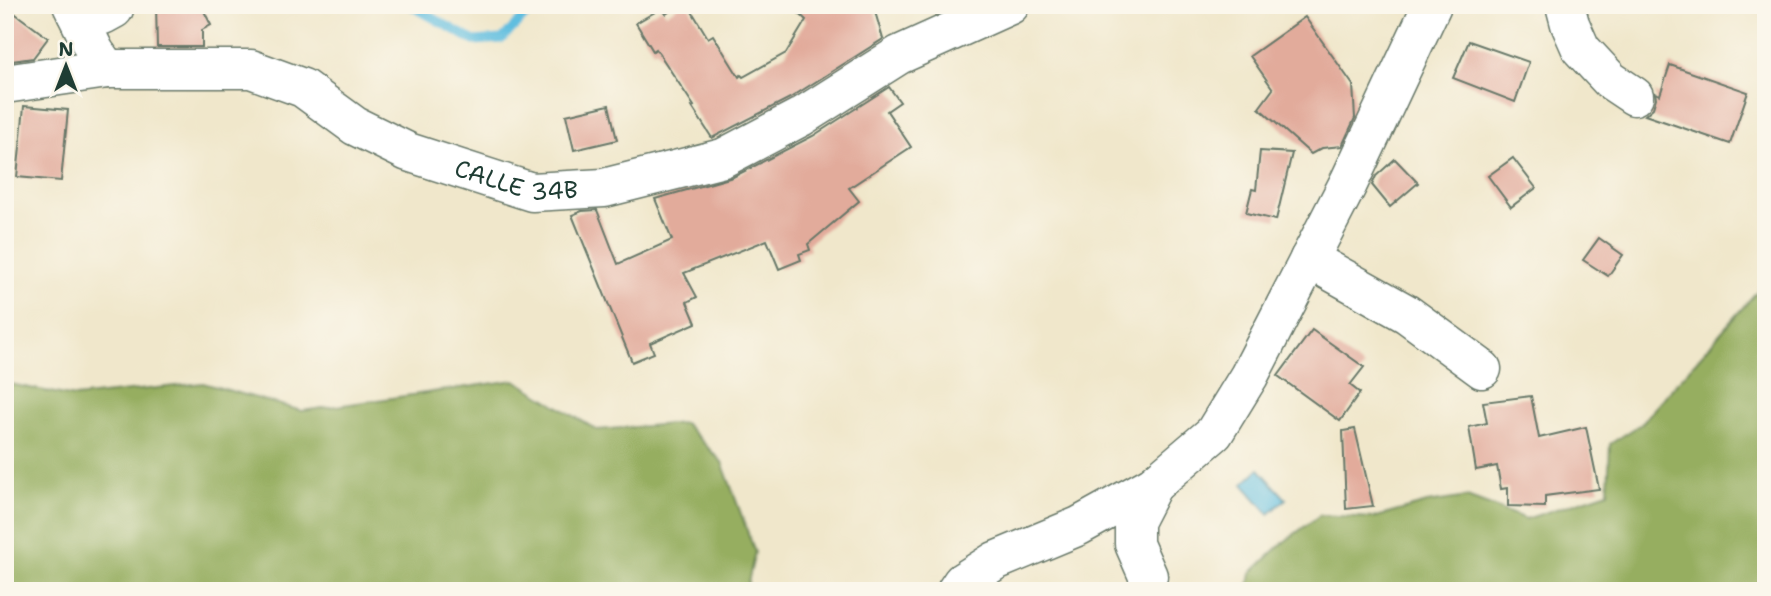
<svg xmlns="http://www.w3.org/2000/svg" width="1771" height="596" viewBox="0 0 1771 596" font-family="'Shantell Sans',sans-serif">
  <rect width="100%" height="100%" fill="#fbf7ec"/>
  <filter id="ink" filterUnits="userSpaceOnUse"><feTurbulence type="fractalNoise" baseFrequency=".0143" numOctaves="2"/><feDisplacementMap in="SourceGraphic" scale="14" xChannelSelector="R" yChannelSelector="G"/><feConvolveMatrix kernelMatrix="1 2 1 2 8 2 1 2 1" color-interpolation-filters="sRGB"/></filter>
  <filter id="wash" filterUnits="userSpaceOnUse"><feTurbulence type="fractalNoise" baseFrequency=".00686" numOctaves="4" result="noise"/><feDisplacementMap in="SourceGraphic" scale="28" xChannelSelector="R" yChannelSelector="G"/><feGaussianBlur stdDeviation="1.57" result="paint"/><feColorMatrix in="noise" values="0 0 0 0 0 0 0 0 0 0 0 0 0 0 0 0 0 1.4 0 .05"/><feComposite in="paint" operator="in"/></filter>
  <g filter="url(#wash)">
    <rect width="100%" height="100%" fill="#f0e7cb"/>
    <g fill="#96ae60" stroke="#5a764a" stroke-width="2">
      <path d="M1766 281V591H1248L1251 573 1284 542 1320 515 1373 518 1427 503 1467 497 1526 519 1608 492 1610 444 1641 424Z"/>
      <path d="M515 380 597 430 684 423 722 462 755 552 746 591H5V383L75 397 203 383 302 411Z"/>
    </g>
    <path fill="#60bedf" stroke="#407e8a" stroke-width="2" d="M1259 469 1286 499 1269 514 1243 484Z"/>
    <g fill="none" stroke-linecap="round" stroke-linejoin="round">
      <path stroke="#60bedf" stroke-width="9" d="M410 5 474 41 502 39 536 5"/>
    </g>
    <g id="blocks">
      <g fill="#e2ab9b">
        <path d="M156 5H201L211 25 202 30V47H157Z"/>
        <path d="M680 5H688L708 38 713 35 739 77 741 75 743 77 786 53 806 20 790 5H873L883 39 790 98 712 138 692 107 694 106 656 49 653 51 636 23 662 8 666 14Z"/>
        <path d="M5 6 48 38 33 58 5 62Z"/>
        <path d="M1305 17 1353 85 1355 118 1342 146 1322 148 1311 154 1259 108 1273 89 1250 56Z"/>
        <path d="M1469 41 1529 62 1515 102 1453 78Z"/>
        <path d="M1670 65 1748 92 1730 144 1645 115 1653 108 1656 98 1655 93 1660 95Z"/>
        <path d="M889 87 900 102 887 111 911 147 849 188 859 201 808 244 810 250 799 254 801 260 779 269 767 240 684 273 697 297 687 302 696 323 650 343 654 353 632 362 572 215 582 211 597 210 618 264 672 240 655 199 733 177 813 136Z"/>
        <path d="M609 105 617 140 574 150 566 115Z"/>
        <path d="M24 106 68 110 61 181 17 177Z"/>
        <path d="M1260 151 1292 153 1276 220 1246 213 1252 189 1256 190Z"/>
        <path d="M1513 158 1536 188 1511 207 1488 176Z"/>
        <path d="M1395 159 1418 183 1390 207 1372 185 1376 176Z"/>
        <path d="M1599 238 1623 255 1608 276 1583 260Z"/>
        <path d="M1312 330 1364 367 1350 385 1360 393 1340 421 1278 376Z"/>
        <path d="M1531 396 1539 438 1586 427 1599 489 1545 496V507L1508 506V488L1501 489 1497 466 1476 470 1469 427 1487 423 1483 402Z"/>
        <path d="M1355 429 1373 506 1346 509 1343 431Z"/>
      </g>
    </g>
  </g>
  <g filter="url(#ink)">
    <use href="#blocks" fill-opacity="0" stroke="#687869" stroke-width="2"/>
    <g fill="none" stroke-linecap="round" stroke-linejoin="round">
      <defs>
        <g id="minor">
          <path d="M72 5 95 52 107 69"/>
          <path d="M1565 5 1570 24 1581 49 1610 80 1634 96"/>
          <path d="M76 13 103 15 114 9"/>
          <path id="s1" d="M5 84 107 69H251L303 88 355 126 408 152 532 192 604 188 723 158 801 117 899 55 1010 5"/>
          <path d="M1309 259 1407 314 1482 369"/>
          <path d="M1148 576 1134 544V522L1153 485"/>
          <path d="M956 591 962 582 995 561 1079 526 1153 485 1214 433 1249 376 1349 182 1432 5"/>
        </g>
      </defs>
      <use href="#minor" stroke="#687869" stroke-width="41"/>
      <use href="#minor" stroke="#fff" stroke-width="38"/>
    </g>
  </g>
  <g text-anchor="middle" stroke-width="5" stroke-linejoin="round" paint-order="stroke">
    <g font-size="24" fill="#1f3d34" stroke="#fbf7ec">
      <text dy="8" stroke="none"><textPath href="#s1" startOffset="539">CALLE 34B</textPath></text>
    </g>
  </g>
  <rect width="1771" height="596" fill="none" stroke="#fbf7ec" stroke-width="28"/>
  <g transform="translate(66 66)" stroke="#fbf7ec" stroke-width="5" paint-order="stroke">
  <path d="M0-5L12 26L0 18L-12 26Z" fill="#1f3d34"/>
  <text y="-10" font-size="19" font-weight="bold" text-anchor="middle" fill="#1f3d34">N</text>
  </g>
</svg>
